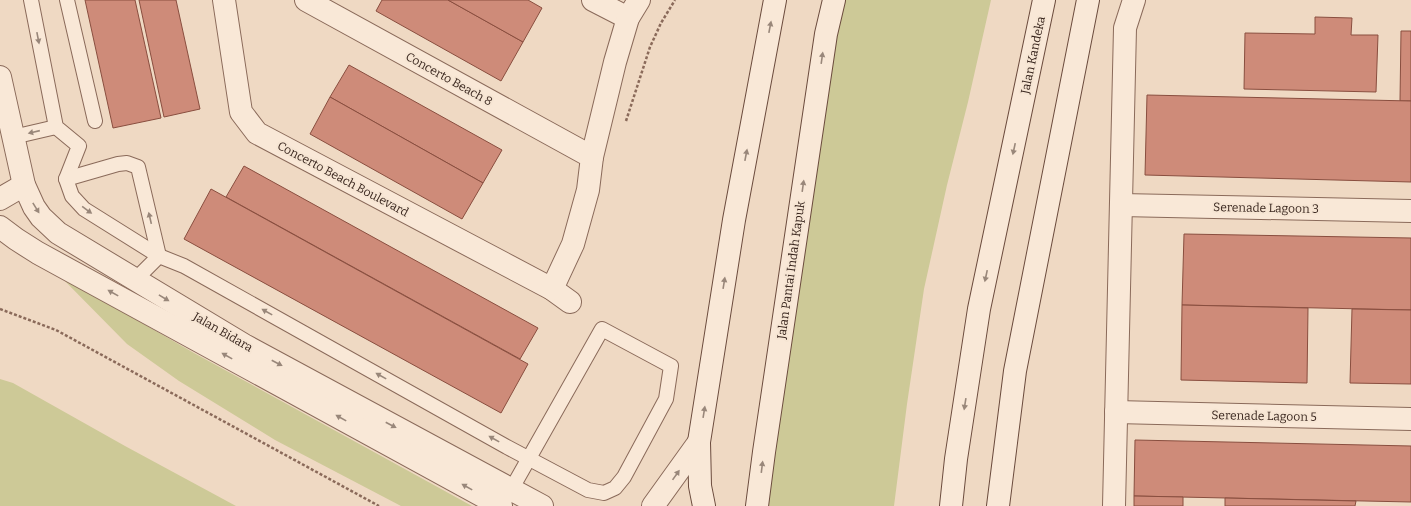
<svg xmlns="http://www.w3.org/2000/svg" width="1411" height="506" viewBox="0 0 1411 506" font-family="Bitter,serif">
  <rect width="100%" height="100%" fill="#efd9c3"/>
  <g fill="#cdc997">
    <path d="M843 0H991L968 102 947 185 924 289 907 404 894 506H766L814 167Z"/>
    <path d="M59 275 194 353 472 506H401L275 440 179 381 127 344Z"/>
    <path d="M0 379 13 383 125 446 236 506H0Z"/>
  </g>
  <g fill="#ce8b79" stroke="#894e3f">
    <path d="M85 0H135L161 118 113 128Z"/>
    <path d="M139 0H176L200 109 164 117Z"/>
    <path d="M382 0H448L523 42 501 81 376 11Z"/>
    <path d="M448 0H528L542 8 523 42Z"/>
    <path d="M1315 17 1352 18 1351 35H1378L1376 92 1244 89 1245 33 1315 34Z"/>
    <path d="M1401 31H1411V101H1400Z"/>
    <path d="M349 65 502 150 483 183 330 97Z"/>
    <path d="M1147 95 1411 101V182L1145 175Z"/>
    <path d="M330 97 483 183 462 219 310 134Z"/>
    <path d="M244 166 538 328 520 359 226 197Z"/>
    <path d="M211 189 528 364 501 413 184 239Z"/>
    <path d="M1184 234 1411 238V310L1182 305Z"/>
    <path d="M1182 305 1308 308 1307 383 1181 380Z"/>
    <path d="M1352 309 1411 310V384L1350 383Z"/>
    <path d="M1135 440 1411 446V502L1134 496Z"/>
    <path d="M1134 496 1183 497V506H1134Z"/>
    <path d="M1225 498 1356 501 1355 506H1225Z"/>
  </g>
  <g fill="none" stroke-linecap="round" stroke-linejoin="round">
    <defs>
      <g id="lane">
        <path d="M31 0 56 127 79 146 66 179 72 196 84 209 159 256 184 266 507 447 588 490 604 493 615 488 624 477 666 399 671 366 602 329 507 497"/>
        <path d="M67 0 95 121"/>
        <path d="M13 137 56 127"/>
        <path d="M66 179 118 164 127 163 138 167 159 256"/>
        <path d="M135 280 159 256"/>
      </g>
      <g id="street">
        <path d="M224 0 241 112 257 133 552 289 570 302"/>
        <path d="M306 0 592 157"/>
        <path d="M593 0 628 18"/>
        <path d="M0 77 24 185 34 207 41 217 58 233 244 345 542 506"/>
        <path d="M0 199 24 185"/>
        <path d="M1121 205 1411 211"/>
        <path d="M0 227 16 239 38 253 501 506"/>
        <path d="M552 289 573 244 588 190 592 157 615 62 628 18 639 0"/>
        <path d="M1116 412 1411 419"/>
        <path d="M653 506 699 442"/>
        <path d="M1114 506 1125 28 1134 0"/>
      </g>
      <g id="secondary">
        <path d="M704 506 700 486 699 442 734 220 775 0"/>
        <path d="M757 506 764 452 826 34 834 0"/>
        <path d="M951 506 956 459 979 309 1044 0"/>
        <path d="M998 506 1015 371 1088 0"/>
      </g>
    </defs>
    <use href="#lane" stroke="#8a6a5a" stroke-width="16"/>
    <use href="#street" stroke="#8a6a5a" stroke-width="24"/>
    <use href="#secondary" stroke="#6b4b3d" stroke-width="24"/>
    <g stroke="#8a6a5a" stroke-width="2.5" stroke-dasharray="3 2" stroke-linecap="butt">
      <path d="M626 121 650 47 661 23 675 0"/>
      <path d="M0 309 56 330 379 506"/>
    </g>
    <use href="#lane" stroke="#f9e8d7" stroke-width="14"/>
    <use href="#street" stroke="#f9e8d7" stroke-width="22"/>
    <use href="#secondary" stroke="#f9e8d7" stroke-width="22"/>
  </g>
  <defs><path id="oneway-solid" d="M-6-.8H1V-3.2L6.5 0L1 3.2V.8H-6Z"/></defs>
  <g fill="#99877a">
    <use href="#oneway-solid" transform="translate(770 27) rotate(-79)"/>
    <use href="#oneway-solid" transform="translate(38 38) rotate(79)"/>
    <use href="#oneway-solid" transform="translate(822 58) rotate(-82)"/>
    <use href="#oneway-solid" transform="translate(34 132) rotate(167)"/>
    <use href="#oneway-solid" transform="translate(1014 149) rotate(102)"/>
    <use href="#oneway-solid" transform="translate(746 155) rotate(-79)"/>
    <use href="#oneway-solid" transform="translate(803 186) rotate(-82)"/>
    <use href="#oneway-solid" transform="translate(36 208) rotate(58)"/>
    <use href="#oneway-solid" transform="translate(87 210) rotate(36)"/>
    <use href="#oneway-solid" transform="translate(150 218) rotate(-103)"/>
    <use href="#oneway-solid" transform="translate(986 276) rotate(102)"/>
    <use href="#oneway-solid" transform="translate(724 283) rotate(-81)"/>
    <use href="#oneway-solid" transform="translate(113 293) rotate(-151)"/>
    <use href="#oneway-solid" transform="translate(164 298) rotate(31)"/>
    <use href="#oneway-solid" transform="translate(267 312) rotate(-151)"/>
    <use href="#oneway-solid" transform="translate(227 356) rotate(-151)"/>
    <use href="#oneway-solid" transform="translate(277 363) rotate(28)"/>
    <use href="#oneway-solid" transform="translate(381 376) rotate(-151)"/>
    <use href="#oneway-solid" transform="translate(965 404) rotate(99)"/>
    <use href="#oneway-solid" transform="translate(704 412) rotate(-81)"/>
    <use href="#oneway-solid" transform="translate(341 418) rotate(-151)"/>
    <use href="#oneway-solid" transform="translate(391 425) rotate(28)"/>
    <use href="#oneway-solid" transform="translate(494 439) rotate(-151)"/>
    <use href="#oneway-solid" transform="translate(762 467) rotate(-83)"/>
    <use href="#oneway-solid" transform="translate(676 475) rotate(-55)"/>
    <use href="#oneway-solid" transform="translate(467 487) rotate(-151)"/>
  </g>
  <g text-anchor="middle" stroke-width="4" stroke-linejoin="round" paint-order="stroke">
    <g font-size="12" fill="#39261e" stroke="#f6e5d3">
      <text transform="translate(1033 55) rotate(-78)" y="4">Jalan Kandeka</text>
      <text transform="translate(449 79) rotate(29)" y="4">Concerto Beach 8</text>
      <text transform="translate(343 179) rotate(28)" y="4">Concerto Beach Boulevard</text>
      <text transform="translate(1266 208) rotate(1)" y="4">Serenade Lagoon 3</text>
      <text transform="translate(791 270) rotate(-82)" y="4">Jalan Pantai Indah Kapuk</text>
      <text transform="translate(223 332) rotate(30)" y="4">Jalan Bidara</text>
      <text transform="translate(1264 416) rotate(1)" y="4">Serenade Lagoon 5</text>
    </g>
  </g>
</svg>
